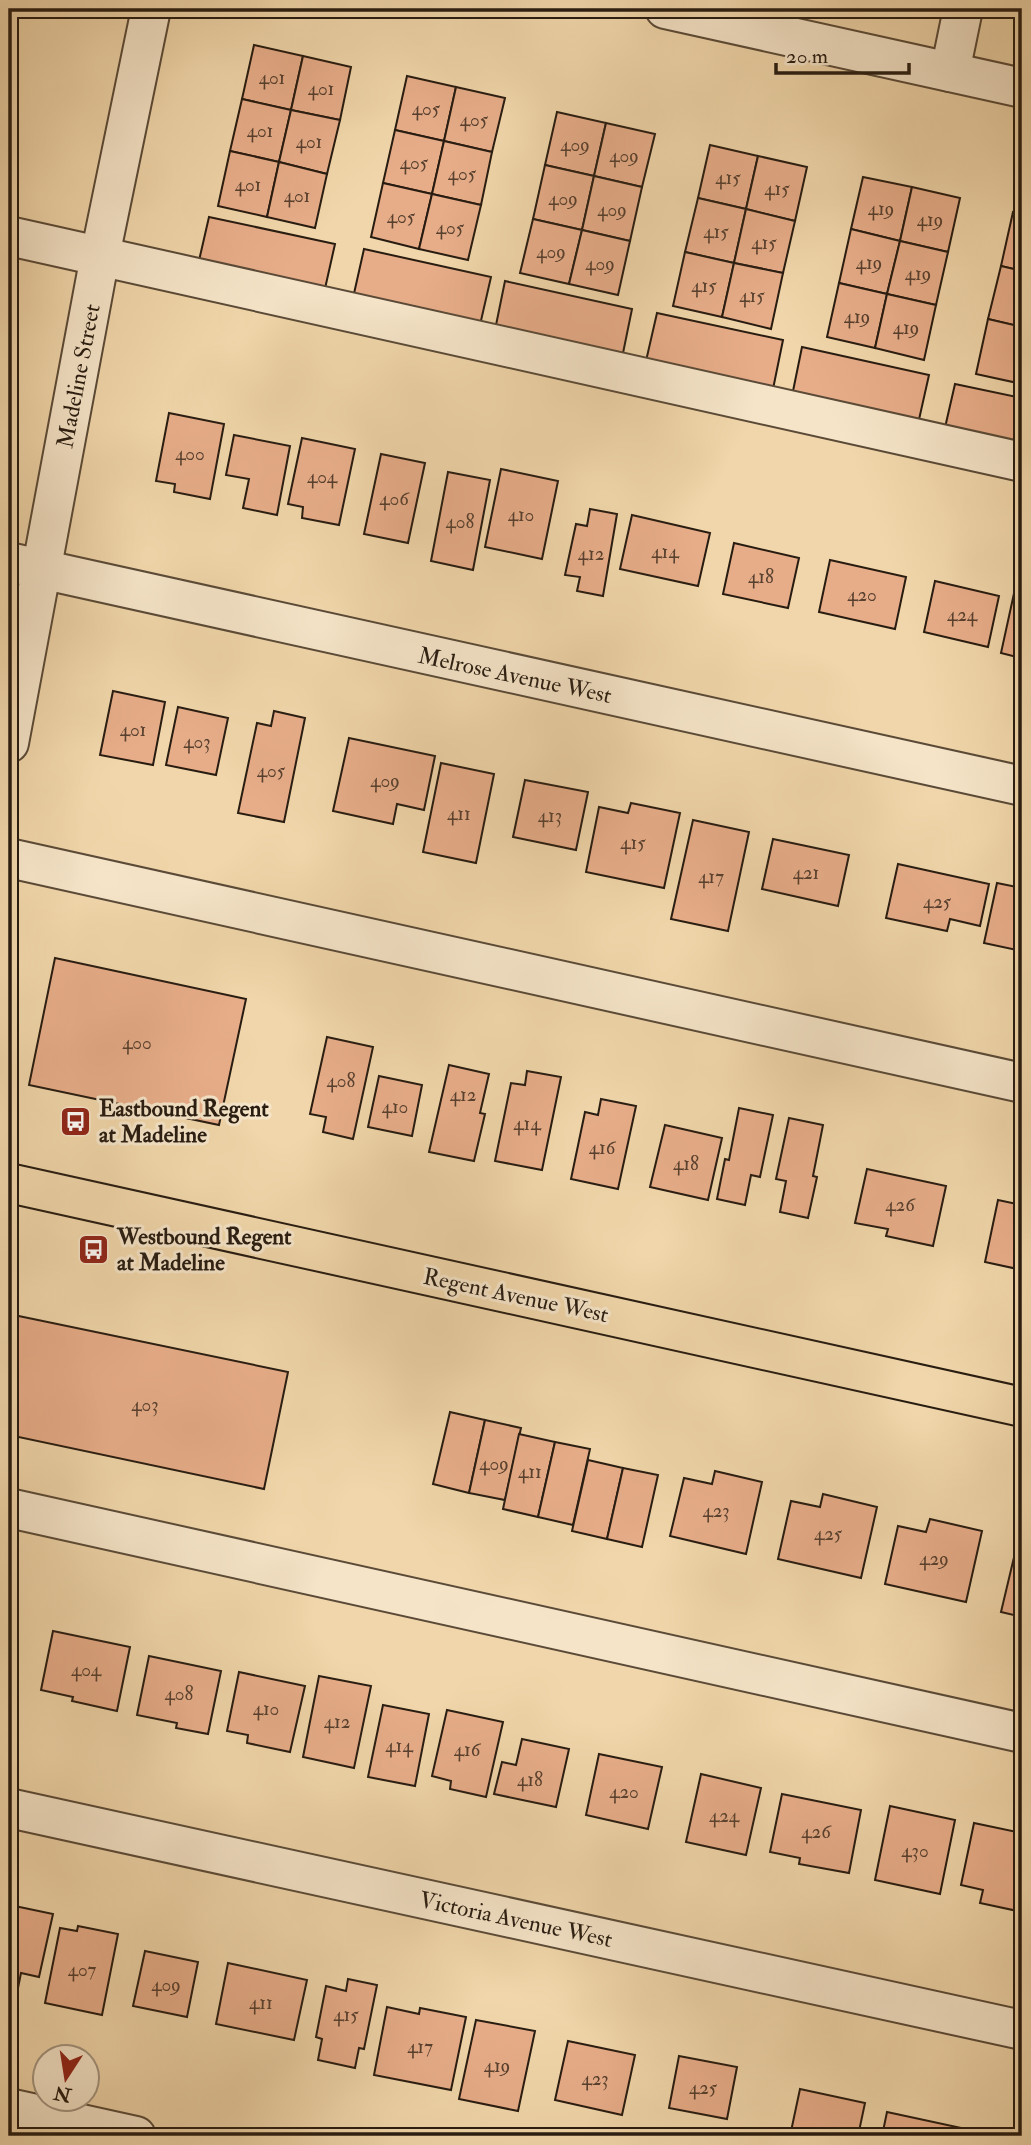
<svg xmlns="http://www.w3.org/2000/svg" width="1031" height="2145" viewBox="0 0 1031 2145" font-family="'IM FELL Double Pica',serif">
  <rect width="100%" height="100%" fill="#f0d6aa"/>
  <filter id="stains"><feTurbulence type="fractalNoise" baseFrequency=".00286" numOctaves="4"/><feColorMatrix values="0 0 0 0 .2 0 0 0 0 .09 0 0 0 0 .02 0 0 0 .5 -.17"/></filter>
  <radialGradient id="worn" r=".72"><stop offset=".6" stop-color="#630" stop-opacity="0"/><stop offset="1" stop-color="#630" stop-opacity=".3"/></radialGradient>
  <g fill="#e7ad89" stroke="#281c11" stroke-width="2">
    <path d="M254 45 303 56 291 110 242 99Z"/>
    <path d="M303 56 351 67 340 120 291 110Z"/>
    <path d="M407 76 456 87 444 141 395 130Z"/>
    <path d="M456 87 505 98 492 152 444 141Z"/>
    <path d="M242 99 291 110 279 162 230 151Z"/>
    <path d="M291 110 340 120 327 174 279 162Z"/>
    <path d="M557 112 606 123 594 176 545 165Z"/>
    <path d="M606 123 655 134 642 187 594 176Z"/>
    <path d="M395 130 444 141 432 194 383 183Z"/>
    <path d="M444 141 492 152 481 205 432 194Z"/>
    <path d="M710 145 758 156 746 209 698 198Z"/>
    <path d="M230 151 279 162 267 217 218 206Z"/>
    <path d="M758 156 807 167 795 221 746 209Z"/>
    <path d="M279 162 327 174 315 228 267 217Z"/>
    <path d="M545 165 594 176 582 230 533 219Z"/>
    <path d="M594 176 642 187 630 241 582 230Z"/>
    <path d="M863 177 912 187 900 241 851 229Z"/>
    <path d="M383 183 432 194 419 249 371 237Z"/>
    <path d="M912 187 960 198 948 252 900 241Z"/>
    <path d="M432 194 481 205 468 260 419 249Z"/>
    <path d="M698 198 746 209 734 263 685 252Z"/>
    <path d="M746 209 795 221 783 273 734 263Z"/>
    <path d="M1013 212 1022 214V271L1001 266Z"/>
    <path d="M209 217 335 244 324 293 198 265Z"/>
    <path d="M533 219 582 230 569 284 520 273Z"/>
    <path d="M851 229 900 241 887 294 839 283Z"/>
    <path d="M582 230 630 241 618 295 569 284Z"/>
    <path d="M900 241 948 252 936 305 887 294Z"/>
    <path d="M364 249 491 277 480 325 353 298Z"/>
    <path d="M685 252 734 263 722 317 673 306Z"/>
    <path d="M734 263 783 273 771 329 722 317Z"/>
    <path d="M1001 266 1022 271V327L988 319Z"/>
    <path d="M505 281 632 309 622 358 495 330Z"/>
    <path d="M839 283 887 294 875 348 827 337Z"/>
    <path d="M887 294 936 305 924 360 875 348Z"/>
    <path d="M657 313 783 340 773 389 646 361Z"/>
    <path d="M988 319 1022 327V384L976 374Z"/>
    <path d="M802 347 929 375 918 424 792 396Z"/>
    <path d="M955 384 1022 398V449L944 432Z"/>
    <path d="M169 413 224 424 210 499 174 492 175 484 156 481Z"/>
    <path d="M234 435 290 446 277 515 243 508 249 479 226 475Z"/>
    <path d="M302 438 355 449 339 525 302 518 303 507 288 504Z"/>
    <path d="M381 454 425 463 408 543 364 534Z"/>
    <path d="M501 469 558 481 542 559 485 547Z"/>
    <path d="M448 472 490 480 473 570 431 561Z"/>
    <path d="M590 509 617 514 603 596 577 591 580 577 565 575 576 524 587 526Z"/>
    <path d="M632 515 710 533 698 586 620 569Z"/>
    <path d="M734 543 799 558 788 608 723 594Z"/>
    <path d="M830 560 906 577 895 629 819 612Z"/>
    <path d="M1018 575 1022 576V663L1016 662 1017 657 1001 653Z"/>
    <path d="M935 581 999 596 988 647 924 632Z"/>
    <path d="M113 691 165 702 153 765 100 755Z"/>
    <path d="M178 707 228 718 216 775 166 765Z"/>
    <path d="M274 711 305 718 284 822 238 813 257 723 271 726Z"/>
    <path d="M349 738 435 756 424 810 397 804 393 824 333 811Z"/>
    <path d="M441 763 494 774 476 863 423 852Z"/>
    <path d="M525 780 588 792 576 850 513 837Z"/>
    <path d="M631 803 680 813 664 888 586 872 599 807 628 813Z"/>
    <path d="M693 820 749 832 728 931 671 919Z"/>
    <path d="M773 839 849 855 838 906 762 889Z"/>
    <path d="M898 864 989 884 980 926 950 919 947 931 886 918Z"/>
    <path d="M997 883 1022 888V951L984 943Z"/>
    <path d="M55 958 246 999 219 1125 29 1085Z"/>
    <path d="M327 1037 373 1047 353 1139 323 1132 326 1117 310 1114Z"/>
    <path d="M449 1065 489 1074 480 1113 485 1114 474 1161 429 1152Z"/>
    <path d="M527 1071 561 1077 542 1170 495 1161 511 1083 525 1085Z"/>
    <path d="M379 1076 422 1085 412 1136 368 1127Z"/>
    <path d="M601 1099 636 1106 618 1189 571 1179 585 1112 598 1115Z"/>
    <path d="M739 1108 773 1115 760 1177 751 1175 745 1205 717 1199 725 1159 729 1160Z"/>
    <path d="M789 1118 823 1125 813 1176 817 1177 808 1218 780 1212 786 1181 776 1179Z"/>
    <path d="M665 1125 722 1138 708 1200 650 1187Z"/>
    <path d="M867 1169 946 1186 933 1246 886 1236 888 1229 855 1223Z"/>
    <path d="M998 1200 1022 1205V1270L985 1262Z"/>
    <path d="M9 1314 288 1372 264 1489 9 1435Z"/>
    <path d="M450 1412 485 1420 469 1493 433 1484Z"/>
    <path d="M485 1420 521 1428 505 1500 469 1493Z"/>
    <path d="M519 1434 555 1442 538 1517 503 1509Z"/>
    <path d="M555 1442 590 1449 573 1525 538 1517Z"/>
    <path d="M588 1460 623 1468 607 1539 572 1531Z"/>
    <path d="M623 1468 658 1475 642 1547 607 1539Z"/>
    <path d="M715 1471 762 1482 746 1554 670 1536 684 1478 712 1484Z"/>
    <path d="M823 1494 877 1507 861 1578 778 1559 791 1501 820 1507Z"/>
    <path d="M930 1519 982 1531 966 1602 885 1584 898 1526 926 1532Z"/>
    <path d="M1015 1553 1022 1555V1617L1001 1612Z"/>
    <path d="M53 1631 130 1647 117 1711 72 1701 73 1697 41 1690Z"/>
    <path d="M149 1656 221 1671 208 1734 176 1728 177 1723 137 1715Z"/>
    <path d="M239 1672 305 1686 290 1752 247 1743 248 1735 227 1731Z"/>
    <path d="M319 1676 371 1686 354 1768 303 1757Z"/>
    <path d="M383 1705 429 1714 415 1786 368 1777Z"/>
    <path d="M447 1710 503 1722 486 1797 450 1789 451 1781 432 1776Z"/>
    <path d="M522 1739 569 1749 556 1807 494 1794 502 1762 516 1765Z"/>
    <path d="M599 1754 662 1767 648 1829 586 1815Z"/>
    <path d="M701 1774 761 1788 746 1855 686 1842Z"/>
    <path d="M782 1794 861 1810 849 1873 799 1864 800 1858 770 1852Z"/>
    <path d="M890 1806 955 1820 940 1894 875 1880Z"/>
    <path d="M974 1823 1022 1833V1912L980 1903 983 1890 961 1885Z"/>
    <path d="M10 1905 53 1914 39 1977 21 1973 18 1988 9 1986Z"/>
    <path d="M78 1926 118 1934 102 2015 45 2003 60 1928 77 1931Z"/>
    <path d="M145 1951 198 1962 187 2017 133 2006Z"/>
    <path d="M228 1963 307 1980 294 2040 216 2024Z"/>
    <path d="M348 1979 377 1985 364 2049 359 2048 355 2068 318 2060 322 2039 316 2037 326 1986 346 1991Z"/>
    <path d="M387 2007 419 2014 420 2008 466 2017 451 2090 374 2075Z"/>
    <path d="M476 2020 535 2031 518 2111 459 2099Z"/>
    <path d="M568 2041 635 2055 622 2115 555 2100Z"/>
    <path d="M679 2056 737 2067 727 2119 669 2108Z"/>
    <path d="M800 2089 865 2103 858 2136H790Z"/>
    <path d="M887 2112 966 2129 965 2136H882Z"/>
  </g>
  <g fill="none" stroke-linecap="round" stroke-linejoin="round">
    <defs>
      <g id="minor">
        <path d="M665 9 1022 88"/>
        <path d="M950 72 963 9"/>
        <path d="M9 236 1022 462"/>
        <path d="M9 562 1022 786"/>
        <path d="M9 743 100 256 151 9"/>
        <path d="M9 858 1022 1083"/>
        <path d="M9 1508 1022 1733"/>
        <path d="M9 1808 1022 2030"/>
        <path d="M9 2108 136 2136"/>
      </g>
      <path id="major" d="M9 1183 1022 1407"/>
    </defs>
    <use href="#minor" stroke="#5a4a37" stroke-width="42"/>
    <use href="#major" stroke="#281c11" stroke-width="42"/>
    <use href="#minor" stroke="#f5e4c8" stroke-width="38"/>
    <use href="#major" stroke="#f0d6aa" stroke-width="38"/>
  </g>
  <defs>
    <symbol id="bus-square" viewBox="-11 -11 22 22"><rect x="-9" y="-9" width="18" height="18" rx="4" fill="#8f2418" stroke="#f5e4c8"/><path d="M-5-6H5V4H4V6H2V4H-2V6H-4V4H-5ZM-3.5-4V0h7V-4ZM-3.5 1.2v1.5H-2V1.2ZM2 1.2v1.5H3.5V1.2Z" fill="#fff"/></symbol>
  </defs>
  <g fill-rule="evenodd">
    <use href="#bus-square" x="58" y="1104" width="35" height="35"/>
    <use href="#bus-square" x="76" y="1232" width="35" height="35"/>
  </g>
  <g text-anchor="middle" stroke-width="6" stroke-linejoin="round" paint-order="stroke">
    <g font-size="19" fill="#58402f">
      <text x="272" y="84">401</text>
      <text x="321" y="95">401</text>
      <text x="426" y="115">405</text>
      <text x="474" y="126">405</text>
      <text x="260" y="137">401</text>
      <text x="309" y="148">401</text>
      <text x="575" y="151">409</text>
      <text x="624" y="162">409</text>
      <text x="414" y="169">405</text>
      <text x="462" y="180">405</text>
      <text x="728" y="184">415</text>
      <text x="248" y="191">401</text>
      <text x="777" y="195">415</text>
      <text x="297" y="202">401</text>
      <text x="563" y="205">409</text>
      <text x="881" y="215">419</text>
      <text x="612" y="216">409</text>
      <text x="401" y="223">405</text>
      <text x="930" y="226">419</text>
      <text x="450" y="234">405</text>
      <text x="716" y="238">415</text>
      <text x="764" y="249">415</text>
      <text x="551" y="258">409</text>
      <text x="869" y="269">419</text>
      <text x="600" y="270">409</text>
      <text x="918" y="280">419</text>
      <text x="704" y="292">415</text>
      <text x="752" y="302">415</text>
      <text x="857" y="323">419</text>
      <text x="906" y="334">419</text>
      <text x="190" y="460">400</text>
      <text x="322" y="483">404</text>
      <text x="394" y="505">406</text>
      <text x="521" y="521">410</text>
      <text x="460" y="528">408</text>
      <text x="665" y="558">414</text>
      <text x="591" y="560">412</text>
      <text x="761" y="583">418</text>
      <text x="862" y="601">420</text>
      <text x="962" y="621">424</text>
      <text x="133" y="736">401</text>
      <text x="197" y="748">403</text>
      <text x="271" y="777">405</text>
      <text x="385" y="787">409</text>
      <text x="459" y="820">411</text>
      <text x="550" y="822">413</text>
      <text x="633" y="849">415</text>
      <text x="806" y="879">421</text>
      <text x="711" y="883">417</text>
      <text x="937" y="908">425</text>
      <text x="137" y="1049">400</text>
      <text x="341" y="1087">408</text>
      <text x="463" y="1101">412</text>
      <text x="395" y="1113">410</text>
      <text x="527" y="1130">414</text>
      <text x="602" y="1154">416</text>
      <text x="686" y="1170">418</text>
      <text x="900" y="1211">426</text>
      <text x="145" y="1411">403</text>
      <text x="494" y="1470">409</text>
      <text x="530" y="1478">411</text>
      <text x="716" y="1517">423</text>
      <text x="828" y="1540">425</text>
      <text x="934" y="1565">429</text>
      <text x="86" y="1676">404</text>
      <text x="179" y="1700">408</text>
      <text x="266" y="1715">410</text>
      <text x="337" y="1728">412</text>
      <text x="399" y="1752">414</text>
      <text x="467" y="1756">416</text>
      <text x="530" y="1786">418</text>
      <text x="624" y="1798">420</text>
      <text x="724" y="1822">424</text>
      <text x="816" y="1838">426</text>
      <text x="915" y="1857">430</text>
      <text x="82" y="1976">407</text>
      <text x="166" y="1991">409</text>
      <text x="261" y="2009">411</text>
      <text x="346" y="2021">415</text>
      <text x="420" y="2053">417</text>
      <text x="497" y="2072">419</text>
      <text x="595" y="2085">423</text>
      <text x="703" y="2094">425</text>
    </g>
    <g font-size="23" fill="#281c11" stroke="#f5e4c8">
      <text transform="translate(78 376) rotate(-79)" y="8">Madeline Street</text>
      <text transform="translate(515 675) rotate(12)" y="8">Melrose Avenue West</text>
      <text transform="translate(516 1295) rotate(12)" y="8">Regent Avenue West</text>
      <text transform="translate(516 1919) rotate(12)" y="8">Victoria Avenue West</text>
    </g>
    <g font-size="23" font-weight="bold" fill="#281c11" stroke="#f5e4c8" text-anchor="start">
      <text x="99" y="1116">Eastbound Regent<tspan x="99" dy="26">at Madeline</tspan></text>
      <text x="117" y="1244">Westbound Regent<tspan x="117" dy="26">at Madeline</tspan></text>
    </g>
  </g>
  <rect width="1031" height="2145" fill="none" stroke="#f0d6aa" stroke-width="35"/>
  <rect x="10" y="10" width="1010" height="2124" fill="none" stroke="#281c11" stroke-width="3.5"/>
  <rect x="18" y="18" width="996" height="2110" fill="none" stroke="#281c11" stroke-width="2"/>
  <g transform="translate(66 2078) rotate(192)"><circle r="33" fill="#f5e4c8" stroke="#a3947f" stroke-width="2"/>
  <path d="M0-5L12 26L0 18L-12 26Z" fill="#8f2418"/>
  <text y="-10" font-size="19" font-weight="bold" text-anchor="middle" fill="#281c11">N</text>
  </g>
  <path d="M776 63v10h133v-10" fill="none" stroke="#281c11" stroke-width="3.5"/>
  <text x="786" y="63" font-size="21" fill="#281c11" stroke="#f5e4c8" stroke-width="5" paint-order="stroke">20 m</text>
  <rect width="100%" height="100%" filter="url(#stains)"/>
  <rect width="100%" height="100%" fill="url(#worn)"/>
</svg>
